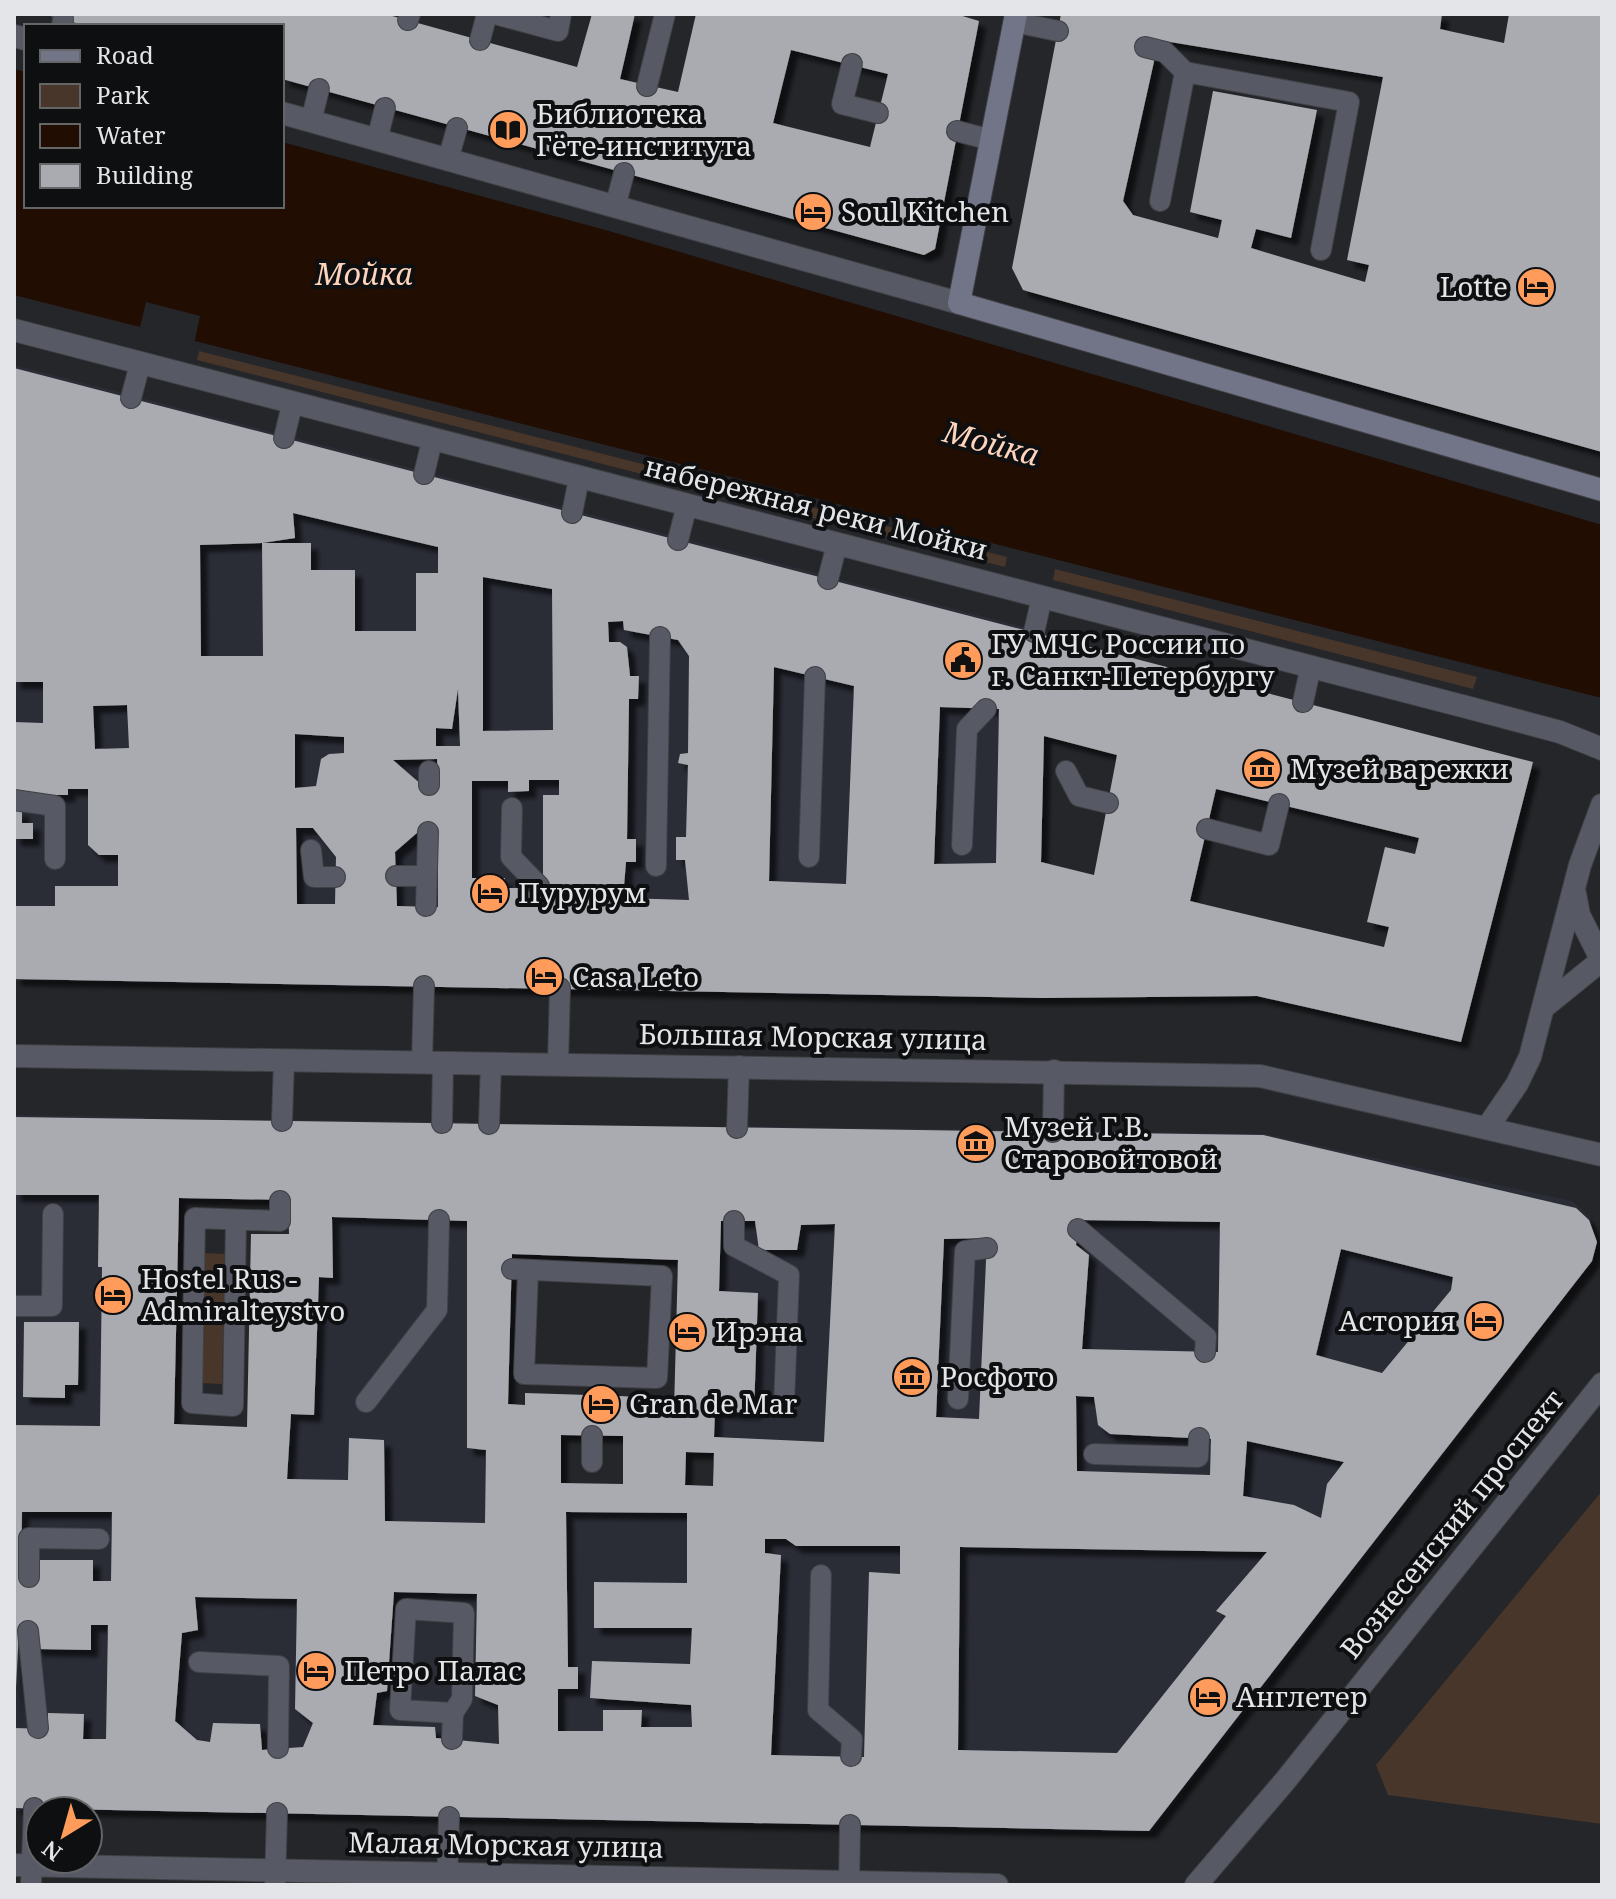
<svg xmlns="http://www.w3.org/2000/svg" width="1616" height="1899" viewBox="0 0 1616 1899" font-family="'Noto Serif',serif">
  <defs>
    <filter id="shadow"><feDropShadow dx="7" dy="7" stdDeviation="2" flood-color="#0009"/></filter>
  </defs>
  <rect width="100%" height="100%" fill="#25262a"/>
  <g fill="#2a2c36">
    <path d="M14 365 1047 633 1041 862 1043 999 14 981Z"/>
    <path d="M14 1115 144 1117 143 1476 287 1479 295 1275 294 1120 469 1122 467 1448 486 1450V1482L713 1486 725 1126 1266 1134 1572 1201 1590 1216 1596 1242 1588 1266 1378 1544 1151 1833 14 1811Z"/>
  </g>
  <g fill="#49362a">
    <path d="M199 351 1007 557 1005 567 197 360Z"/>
    <path d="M1055 569 1477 677 1473 689 1053 580Z"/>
    <path d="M203 1253 225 1254 222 1384 200 1383Z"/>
    <path d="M1602 1491V1824L1388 1795 1376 1765Z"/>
  </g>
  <path fill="#210d02" d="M14 69 26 72V206H282V142L609 231 1602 525V698L14 295Z"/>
  <path fill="#25262a" d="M146 302 200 316 194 344 140 327Z"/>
  <g fill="#aaabb1" fill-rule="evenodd" filter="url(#shadow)">
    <path d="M385 14 577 67 592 14H635L620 79 678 92 696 14H956L979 21 935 249 924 255 282 79V26H87L47 15ZM791 50 888 74 870 147 773 123Z"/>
    <path d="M1061 14H1442L1440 29 1504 43 1509 14H1602V452L1023 290 1012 268ZM1146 38 1383 77 1347 260 1369 265 1365 282 1251 248 1256 229 1291 238 1317 110 1213 91 1190 212 1222 220 1218 238 1133 215 1123 201 1155 57Z"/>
    <path d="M14 368 1533 762 1461 1042 1257 996 1043 998 14 979V906H55V886H118V855H99L88 845V789H68V795H14V722L43 723V682H14ZM293 513 438 547V573H416V631H355V570H311V543H262L295 538ZM262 543 263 656H201L200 545ZM483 577 552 589 553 730 483 731ZM623 621 624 630 678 640 689 656 688 753 680 754 678 763 688 765 686 837H676V860H685L689 900 623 898 626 862H636V839H627L629 699H638L639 676H630L627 647 620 642H609L608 622ZM774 667 854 686 846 884 769 881ZM458 689 460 746H436V728L452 729ZM127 705 129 748 95 749 93 706ZM940 707 999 709 996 863 934 864ZM295 734 344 737V753L329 754 321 759 316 786 295 788ZM1044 736 1117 755 1094 875 1041 862ZM437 759 438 784 422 785 393 760ZM529 780H559V795H543V883L537 888H505V878H472V781H508V792L529 791ZM1216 789 1419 838 1415 854 1385 847 1367 922 1389 927 1384 947 1190 901ZM296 828H313L336 857 335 904H297ZM418 832H438V907L397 906 395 852Z"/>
    <path d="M14 810H22V823H33V839H14Z"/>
    <path d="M14 1117 1263 1135 1576 1208 1589 1220 1597 1242 1592 1261 1149 1831 14 1808V1728L48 1729V1713L84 1714 83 1739H106L108 1625H91V1650L37 1649 19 1630 14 1726V1425L100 1426 102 1267H98L99 1195H14ZM179 1198 288 1200 289 1234H251L247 1427 174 1424ZM332 1217 467 1221V1448L486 1450 485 1523 385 1521 384 1440 349 1438 348 1480 287 1479 291 1414 314 1415 319 1277 333 1278ZM1079 1220 1220 1222 1218 1352 1082 1349 1089 1255 1076 1245ZM721 1221H755L759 1250H797L801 1225 835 1224 824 1442 714 1437 715 1411 754 1413 758 1293 719 1291ZM987 1238 979 1419 936 1417 944 1239ZM1341 1249 1453 1277 1451 1290 1382 1373 1316 1355ZM512 1254 678 1260 674 1410 655 1409V1398L620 1396 525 1393V1405L508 1404ZM1076 1396 1094 1397 1098 1425 1110 1434 1211 1439 1210 1475 1077 1471ZM561 1435 623 1436V1484L561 1483ZM1247 1441 1344 1462 1327 1484 1321 1518 1294 1505 1243 1496ZM686 1452 714 1453 713 1486 685 1485ZM22 1512H112L111 1581H93V1560H38L21 1578ZM566 1512 687 1513V1583L594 1582V1628H692L690 1664 592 1661 590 1698 691 1705 692 1727H641L642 1710H603V1731H558V1689H578V1667H568ZM765 1539H786L796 1546H900V1574L869 1572 864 1757 771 1755 781 1555 765 1553ZM960 1547 1267 1552 1216 1611 1226 1616 1117 1753 958 1750ZM394 1592 477 1594 475 1696 498 1705 499 1744 436 1738 435 1727 373 1725 377 1693 387 1691ZM195 1597 297 1599 295 1709 313 1723 303 1747 262 1750 260 1724 213 1723 210 1742 197 1740 175 1721 182 1633 198 1630Z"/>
    <path d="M24 1322H79L78 1385H65V1398L23 1397Z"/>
  </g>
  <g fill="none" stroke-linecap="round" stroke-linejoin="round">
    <defs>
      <g id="service">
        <path d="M495 14 558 31 561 14"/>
        <path d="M408 20 410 14"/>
        <path d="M1014 22 1058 31"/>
        <path d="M62 26 63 19"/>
        <path d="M480 40 487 14"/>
        <path d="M1145 47 1165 52 1185 72 1349 102 1321 250"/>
        <path d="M852 64 842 104 878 113"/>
        <path d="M647 86 665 14"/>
        <path d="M311 121 319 89"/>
        <path d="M957 131 991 140"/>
        <path d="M377 140 385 108"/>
        <path d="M448 160 457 128"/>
        <path d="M1160 201 1185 72"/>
        <path d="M615 207 624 173"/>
        <path d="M131 398 140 364"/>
        <path d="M284 438 292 405"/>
        <path d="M424 474 432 441"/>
        <path d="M572 513 579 479"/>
        <path d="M678 540 687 505"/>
        <path d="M828 579 837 544"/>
        <path d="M1034 632 1042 597"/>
        <path d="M1303 702 1311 666"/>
        <path d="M1066 771 1079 796 1108 803"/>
        <path d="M429 785V771"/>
        <path d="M14 800 55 806V859"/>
        <path d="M512 808 511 857 539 886"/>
        <path d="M1207 829 1269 845 1279 804"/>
        <path d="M962 845 967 729 986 709"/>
        <path d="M311 850 314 877H335"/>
        <path d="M809 857 815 677"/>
        <path d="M656 866 660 637"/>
        <path d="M396 876H426"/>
        <path d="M426 906 428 832"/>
        <path d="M422 1062 424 986"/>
        <path d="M558 1063 560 988"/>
        <path d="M282 1121 284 1060"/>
        <path d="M442 1123 443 1062"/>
        <path d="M489 1124 491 1063"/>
        <path d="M737 1128 739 1066"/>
        <path d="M1053 1132 1054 1070"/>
        <path d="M236 1220 233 1406 192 1403 195 1218 280 1221V1201"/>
        <path d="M734 1221V1246L789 1275 784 1405"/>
        <path d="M1078 1229 1206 1337 1205 1352"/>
        <path d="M512 1269 662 1276 657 1378 524 1374 528 1272"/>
        <path d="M14 1306H52L53 1214"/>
        <path d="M958 1399 965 1251 987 1248"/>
        <path d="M366 1402 437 1310 439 1220"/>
        <path d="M1094 1454 1198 1457 1199 1438"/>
        <path d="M592 1462V1436"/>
        <path d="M821 1575 818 1710 852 1739 851 1756"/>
        <path d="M29 1577V1538L99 1539"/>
        <path d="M28 1631 38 1728"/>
        <path d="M199 1662 279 1666 278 1748"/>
        <path d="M452 1739 453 1713 462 1699 464 1613 406 1609 400 1710 453 1713"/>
        <path d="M31 1885 34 1808"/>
        <path d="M275 1885 277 1813"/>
        <path d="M447 1885 449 1817"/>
        <path d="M849 1885 850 1825"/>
      </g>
      <g id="minor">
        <path d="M14 330 1470 708 1560 732 1602 749"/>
        <path d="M1575 894 1579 915 1602 961"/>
        <path d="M1544 1007 1602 960"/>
        <path d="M1487 1128 1517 1084 1530 1057 1580 865 1602 805"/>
        <path d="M14 1865 997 1885"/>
        <path d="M1196 1885 1285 1781 1602 1384"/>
      </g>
      <g id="tertiary">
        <path d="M14 36 26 39"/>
        <path d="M282 113 959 303"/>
        <path d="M14 1056 1260 1076 1602 1155"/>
      </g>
      <path id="secondary" d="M1016 14 959 303 1602 490"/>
    </defs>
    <use href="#service" stroke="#404145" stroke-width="22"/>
    <use href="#minor" stroke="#404145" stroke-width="24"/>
    <use href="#tertiary" stroke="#404145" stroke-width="24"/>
    <use href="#secondary" stroke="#404145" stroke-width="24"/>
    <use href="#service" stroke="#575965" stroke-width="20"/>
    <use href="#minor" stroke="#575965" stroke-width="22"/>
    <use href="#tertiary" stroke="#575965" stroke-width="22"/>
    <use href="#secondary" stroke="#727588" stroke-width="22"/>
  </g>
  <defs>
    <symbol id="library-disc" viewBox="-11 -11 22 22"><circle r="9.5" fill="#ff9b5b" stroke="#0e0f11"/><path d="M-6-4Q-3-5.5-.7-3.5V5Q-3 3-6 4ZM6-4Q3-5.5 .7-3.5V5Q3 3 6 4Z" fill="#111"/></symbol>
    <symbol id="hotel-disc" viewBox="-11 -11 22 22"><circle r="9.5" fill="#ff9b5b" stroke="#0e0f11"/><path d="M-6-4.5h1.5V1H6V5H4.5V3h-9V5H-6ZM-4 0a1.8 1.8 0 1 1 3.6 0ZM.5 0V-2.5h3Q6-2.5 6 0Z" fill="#111"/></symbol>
    <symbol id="civic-disc" viewBox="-11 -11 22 22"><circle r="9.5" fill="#ff9b5b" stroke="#0e0f11"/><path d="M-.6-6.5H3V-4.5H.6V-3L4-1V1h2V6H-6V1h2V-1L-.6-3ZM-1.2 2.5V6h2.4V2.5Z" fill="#111"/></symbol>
    <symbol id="museum-disc" viewBox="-11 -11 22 22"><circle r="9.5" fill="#ff9b5b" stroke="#0e0f11"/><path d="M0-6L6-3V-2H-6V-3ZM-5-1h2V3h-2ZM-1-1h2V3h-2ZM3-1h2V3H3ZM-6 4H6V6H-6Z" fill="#111"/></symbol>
  </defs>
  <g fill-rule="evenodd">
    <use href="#library-disc" x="486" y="108" width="44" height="44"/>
    <use href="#hotel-disc" x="791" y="190" width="44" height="44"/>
    <use href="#hotel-disc" x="1514" y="265" width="44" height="44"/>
    <use href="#civic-disc" x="941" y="638" width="44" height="44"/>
    <use href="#museum-disc" x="1240" y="747" width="44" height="44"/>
    <use href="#hotel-disc" x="468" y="871" width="44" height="44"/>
    <use href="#hotel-disc" x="522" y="955" width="44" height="44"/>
    <use href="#museum-disc" x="954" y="1121" width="44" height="44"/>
    <use href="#hotel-disc" x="91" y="1273" width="44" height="44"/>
    <use href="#hotel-disc" x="1462" y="1299" width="44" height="44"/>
    <use href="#hotel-disc" x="665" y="1310" width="44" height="44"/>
    <use href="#museum-disc" x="890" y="1355" width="44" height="44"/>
    <use href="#hotel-disc" x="579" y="1382" width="44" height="44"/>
    <use href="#hotel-disc" x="294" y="1649" width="44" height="44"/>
    <use href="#hotel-disc" x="1186" y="1675" width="44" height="44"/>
  </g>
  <g text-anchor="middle" stroke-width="8" stroke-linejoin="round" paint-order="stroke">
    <g font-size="28" fill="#e4e5e8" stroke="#0e0f11" text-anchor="start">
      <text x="536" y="124">Библиотека<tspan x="536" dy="32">Гёте-института</tspan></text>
      <text x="841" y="222">Soul Kitchen</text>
      <text x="1508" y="297" text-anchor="end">Lotte</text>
      <text x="991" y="654">ГУ МЧС России по<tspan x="991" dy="32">г. Санкт-Петербургу</tspan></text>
      <text x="1290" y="779">Музей варежки</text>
      <text x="518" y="903">Пурурум</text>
      <text x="572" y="987">Casa Leto</text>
      <text x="1004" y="1137">Музей Г.В.<tspan x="1004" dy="32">Старовойтовой</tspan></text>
      <text x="141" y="1289">Hostel Rus -<tspan x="141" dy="32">Admiralteystvo</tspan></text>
      <text x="1456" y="1331" text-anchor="end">Астория</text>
      <text x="715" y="1342">Ирэна</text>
      <text x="940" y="1387">Росфото</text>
      <text x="629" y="1414">Gran de Mar</text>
      <text x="344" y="1681">Петро Палас</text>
      <text x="1236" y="1707">Англетер</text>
    </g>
    <g font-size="28" fill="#e4e5e8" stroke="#0e0f11">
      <text transform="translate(816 508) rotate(14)" y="10">набережная реки Мойки</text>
      <text transform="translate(813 1037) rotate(1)" y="10">Большая Морская улица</text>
      <text transform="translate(1452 1524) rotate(-51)" y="10">Вознесенский проспект</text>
      <text transform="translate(506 1845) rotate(1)" y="10">Малая Морская улица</text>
    </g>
    <g font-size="30" font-style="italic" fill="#fed3bb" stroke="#0e0f11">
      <text x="364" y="285">Мойка</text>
      <text transform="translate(991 444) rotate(15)" y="10">Мойка</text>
    </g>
  </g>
  <rect width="1616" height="1899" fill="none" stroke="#e4e5e8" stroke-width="32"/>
  <rect x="24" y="24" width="260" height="184" fill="#0e0f11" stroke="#646567" stroke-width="2"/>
  <rect x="40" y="50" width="40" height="12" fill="#727588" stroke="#646567" stroke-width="2"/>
  <text x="96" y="64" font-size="24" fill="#e4e5e8">Road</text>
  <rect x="40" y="84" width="40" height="24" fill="#49362a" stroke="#646567" stroke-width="2"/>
  <text x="96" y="104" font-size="24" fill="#e4e5e8">Park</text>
  <rect x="40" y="124" width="40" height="24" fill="#210d02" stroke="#646567" stroke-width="2"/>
  <text x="96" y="144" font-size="24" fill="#e4e5e8">Water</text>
  <rect x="40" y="164" width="40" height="24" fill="#aaabb1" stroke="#646567" stroke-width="2"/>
  <text x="96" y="184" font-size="24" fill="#e4e5e8">Building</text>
  <g transform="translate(64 1835) rotate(217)"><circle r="38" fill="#0e0f11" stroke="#646567" stroke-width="2"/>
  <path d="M0-6L14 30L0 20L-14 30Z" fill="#ff9b5b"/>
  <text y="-12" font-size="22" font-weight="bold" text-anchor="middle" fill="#e4e5e8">N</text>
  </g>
</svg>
